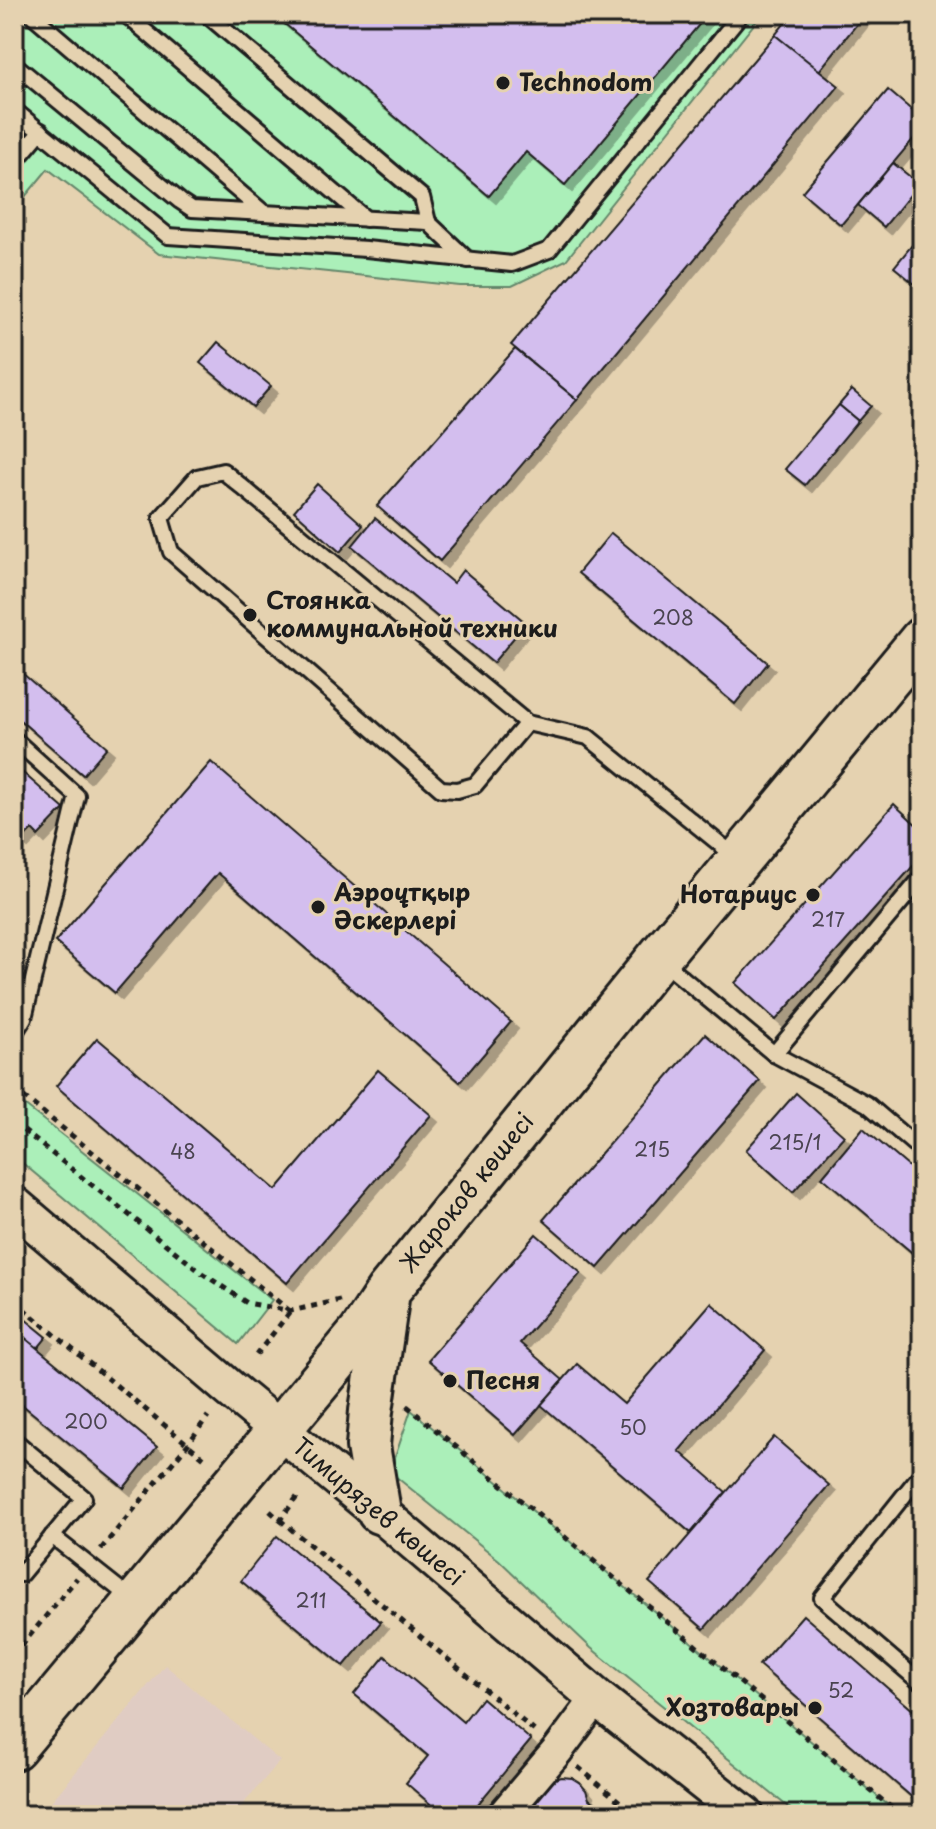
<svg xmlns="http://www.w3.org/2000/svg" width="936" height="1829" viewBox="0 0 936 1829" font-family="'Playpen Sans',sans-serif">
  <defs>
    <filter id="shadow"><feDropShadow dx="7" dy="7" stdDeviation="0" flood-color="#0004"/></filter>
  </defs>
  <rect width="100%" height="100%" fill="#e5d2b0"/>
  <filter id="ink" filterUnits="userSpaceOnUse"><feTurbulence type="fractalNoise" baseFrequency=".0125" numOctaves="2"/><feDisplacementMap in="SourceGraphic" scale="16" xChannelSelector="R" yChannelSelector="G"/><feConvolveMatrix kernelMatrix="1 2 1 2 8 2 1 2 1" color-interpolation-filters="sRGB"/></filter>
  <g filter="url(#ink)">
    <path fill="#e0ccc3" d="M165 1665 280 1761 234 1815H40Z"/>
    <g fill="#abefb9" stroke="#64866a" stroke-width="2">
      <path d="M14 14H762L566 260 512 286H460L159 254 48 169 14 210Z"/>
      <path d="M14 1097 272 1300 238 1344 14 1156Z"/>
      <path d="M411 1410 900 1815H798L591 1648 499 1560 390 1472Z"/>
    </g>
    <g fill="#d3beee" stroke="#1c1c1c" stroke-width="2" filter="url(#shadow)">
      <path d="M273 14H708L565 185 526 152 489 196Z"/>
      <path d="M792 14H865L819 71 775 35Z"/>
      <path d="M775 35 839 86 577 400 511 345Z"/>
      <path d="M888 90 922 119V129L841 225 802 192Z"/>
      <path d="M893 163 919 184 884 227 858 205Z"/>
      <path d="M922 233V290L894 267Z"/>
      <path d="M218 342 271 386 253 407 200 363Z"/>
      <path d="M515 349 577 400 440 561 377 506Z"/>
      <path d="M852 390 871 406 858 421 839 405Z"/>
      <path d="M839 405 858 421 805 485 785 469Z"/>
      <path d="M317 484 363 525 340 552 294 511Z"/>
      <path d="M375 518 453 583 463 570 526 623 493 663 352 546Z"/>
      <path d="M611 533 768 663 735 704 578 573Z"/>
      <path d="M14 666 107 747 83 775 14 715Z"/>
      <path d="M211 762 511 1022 460 1082 218 873 115 993 55 942Z"/>
      <path d="M14 765 64 809 38 836 32 830 21 841 14 834Z"/>
      <path d="M894 804 922 830V856L776 1020 735 983Z"/>
      <path d="M705 1034 760 1081 598 1268 543 1220Z"/>
      <path d="M97 1038 276 1190 378 1070 431 1115 287 1283 56 1086Z"/>
      <path d="M796 1093 844 1136 793 1192 746 1150Z"/>
      <path d="M863 1128 922 1178V1261L822 1177Z"/>
      <path d="M536 1234 581 1273 520 1343 563 1380 515 1435 428 1360Z"/>
      <path d="M711 1303 765 1350 679 1451 726 1492 691 1533 541 1405 577 1364 624 1404Z"/>
      <path d="M14 1310 47 1337 38 1348 14 1329Z"/>
      <path d="M14 1329 157 1447 124 1488 14 1398Z"/>
      <path d="M774 1437 829 1485 704 1629 649 1582Z"/>
      <path d="M277 1536 381 1622 344 1666 241 1581Z"/>
      <path d="M803 1615 922 1718V1806L759 1665Z"/>
      <path d="M385 1656 463 1722 482 1698 531 1740 469 1815H443L406 1783 428 1756 354 1694Z"/>
      <path d="M562 1777 572 1778 580 1783 586 1790 589 1799 616 1815H526L537 1801 540 1792 553 1779Z"/>
    </g>
    <g fill="none" stroke-linecap="round" stroke-linejoin="round">
      <defs>
        <g id="service">
          <path d="M31 14 264 213"/>
          <path d="M125 14 366 219"/>
          <path d="M206 14 422 197 428 222"/>
          <path d="M14 64 180 201 192 209 428 222 468 260"/>
          <path d="M14 110 168 236 366 249 512 264 549 250 741 14"/>
          <path d="M14 163 41 131"/>
          <path d="M527 723 475 785 457 790 441 789 171 552 161 518 197 477 223 471 527 723 588 737 736 857"/>
          <path d="M14 739 77 796 24 1018 14 1034"/>
          <path d="M662 961 774 1054 867 1104 922 1151"/>
          <path d="M774 1054 922 877"/>
          <path d="M14 1440 84 1498 21 1574 14 1568"/>
          <path d="M922 1475 921 1474 822 1598 922 1684"/>
          <path d="M52 1536 133 1600"/>
        </g>
        <path id="minor" d="M503 1815 558 1750 597 1698"/>
        <path id="tertiary" d="M14 1205 230 1389 379 1512 597 1698 745 1815"/>
        <g id="secondary">
          <path d="M379 1512 368 1446 371 1411 387 1299"/>
          <path d="M14 1748 361 1332 388 1291 658 958 922 639"/>
        </g>
      </defs>
      <use href="#service" stroke="#1c1c1c" stroke-width="20"/>
      <use href="#minor" stroke="#1c1c1c" stroke-width="36"/>
      <use href="#tertiary" stroke="#1c1c1c" stroke-width="42"/>
      <use href="#secondary" stroke="#1c1c1c" stroke-width="48"/>
      <g stroke="#1c1c1c" stroke-width="5" stroke-dasharray="6 6" stroke-linecap="butt">
        <path d="M14 1089 290 1311"/>
        <path d="M14 1123 202 1273 247 1303 291 1311 340 1300"/>
        <path d="M14 1301 208 1461"/>
        <path d="M256 1355 290 1312"/>
        <path d="M407 1406 900 1815"/>
        <path d="M270 1511 280 1520 297 1497"/>
        <path d="M280 1520 537 1733"/>
        <path d="M101 1549 188 1444 208 1416"/>
        <path d="M14 1655 77 1578"/>
        <path d="M578 1767 636 1815"/>
      </g>
      <use href="#service" stroke="#e5d2b0" stroke-width="14"/>
      <use href="#minor" stroke="#e5d2b0" stroke-width="30"/>
      <use href="#tertiary" stroke="#e5d2b0" stroke-width="36"/>
      <use href="#secondary" stroke="#e5d2b0" stroke-width="42"/>
    </g>
  </g>
  <g fill="#1c1c1c" stroke="#e5d2b0" stroke-width="3">
    <circle cx="503" cy="83" r="8"/>
    <circle cx="250" cy="615" r="8"/>
    <circle cx="813" cy="895" r="8"/>
    <circle cx="318" cy="907" r="8"/>
    <circle cx="450" cy="1381" r="8"/>
    <circle cx="815" cy="1708" r="8"/>
  </g>
  <g text-anchor="middle" stroke-width="6" stroke-linejoin="round" paint-order="stroke">
    <g font-size="20" fill="#4a4450">
      <text x="673" y="625">208</text>
      <text x="828" y="927">217</text>
      <text x="795" y="1150">215/1</text>
      <text x="652" y="1157">215</text>
      <text x="183" y="1159">48</text>
      <text x="86" y="1429">200</text>
      <text x="633" y="1435">50</text>
      <text x="311" y="1608">211</text>
      <text x="841" y="1698">52</text>
    </g>
    <g font-size="24" font-weight="bold" fill="#1c1c1c" stroke="#e5d2b0" text-anchor="start">
      <text x="519" y="91">Technodom</text>
      <text x="266" y="609">Стоянка<tspan x="266" dy="28">коммунальной техники</tspan></text>
      <text x="334" y="901">Аэроұтқыр<tspan x="334" dy="28">Әскерлері</tspan></text>
      <text x="797" y="903" text-anchor="end">Нотариуc</text>
      <text x="466" y="1389">Песня</text>
      <text x="799" y="1716" text-anchor="end">Хозтовары</text>
    </g>
    <g font-size="24" fill="#1c1c1c" stroke="#e5d2b0">
      <text transform="translate(467 1193) rotate(-51)" y="8">Жароков көшесі</text>
      <text transform="translate(378 1512) rotate(40)" y="8">Тимирязев көшесі</text>
    </g>
  </g>
  <rect width="936" height="1829" fill="none" stroke="#e5d2b0" stroke-width="48"/>
  <rect x="24" y="24" width="888" height="1781" fill="none" stroke="#1c1c1c" stroke-width="3" filter="url(#ink)"/>
</svg>
